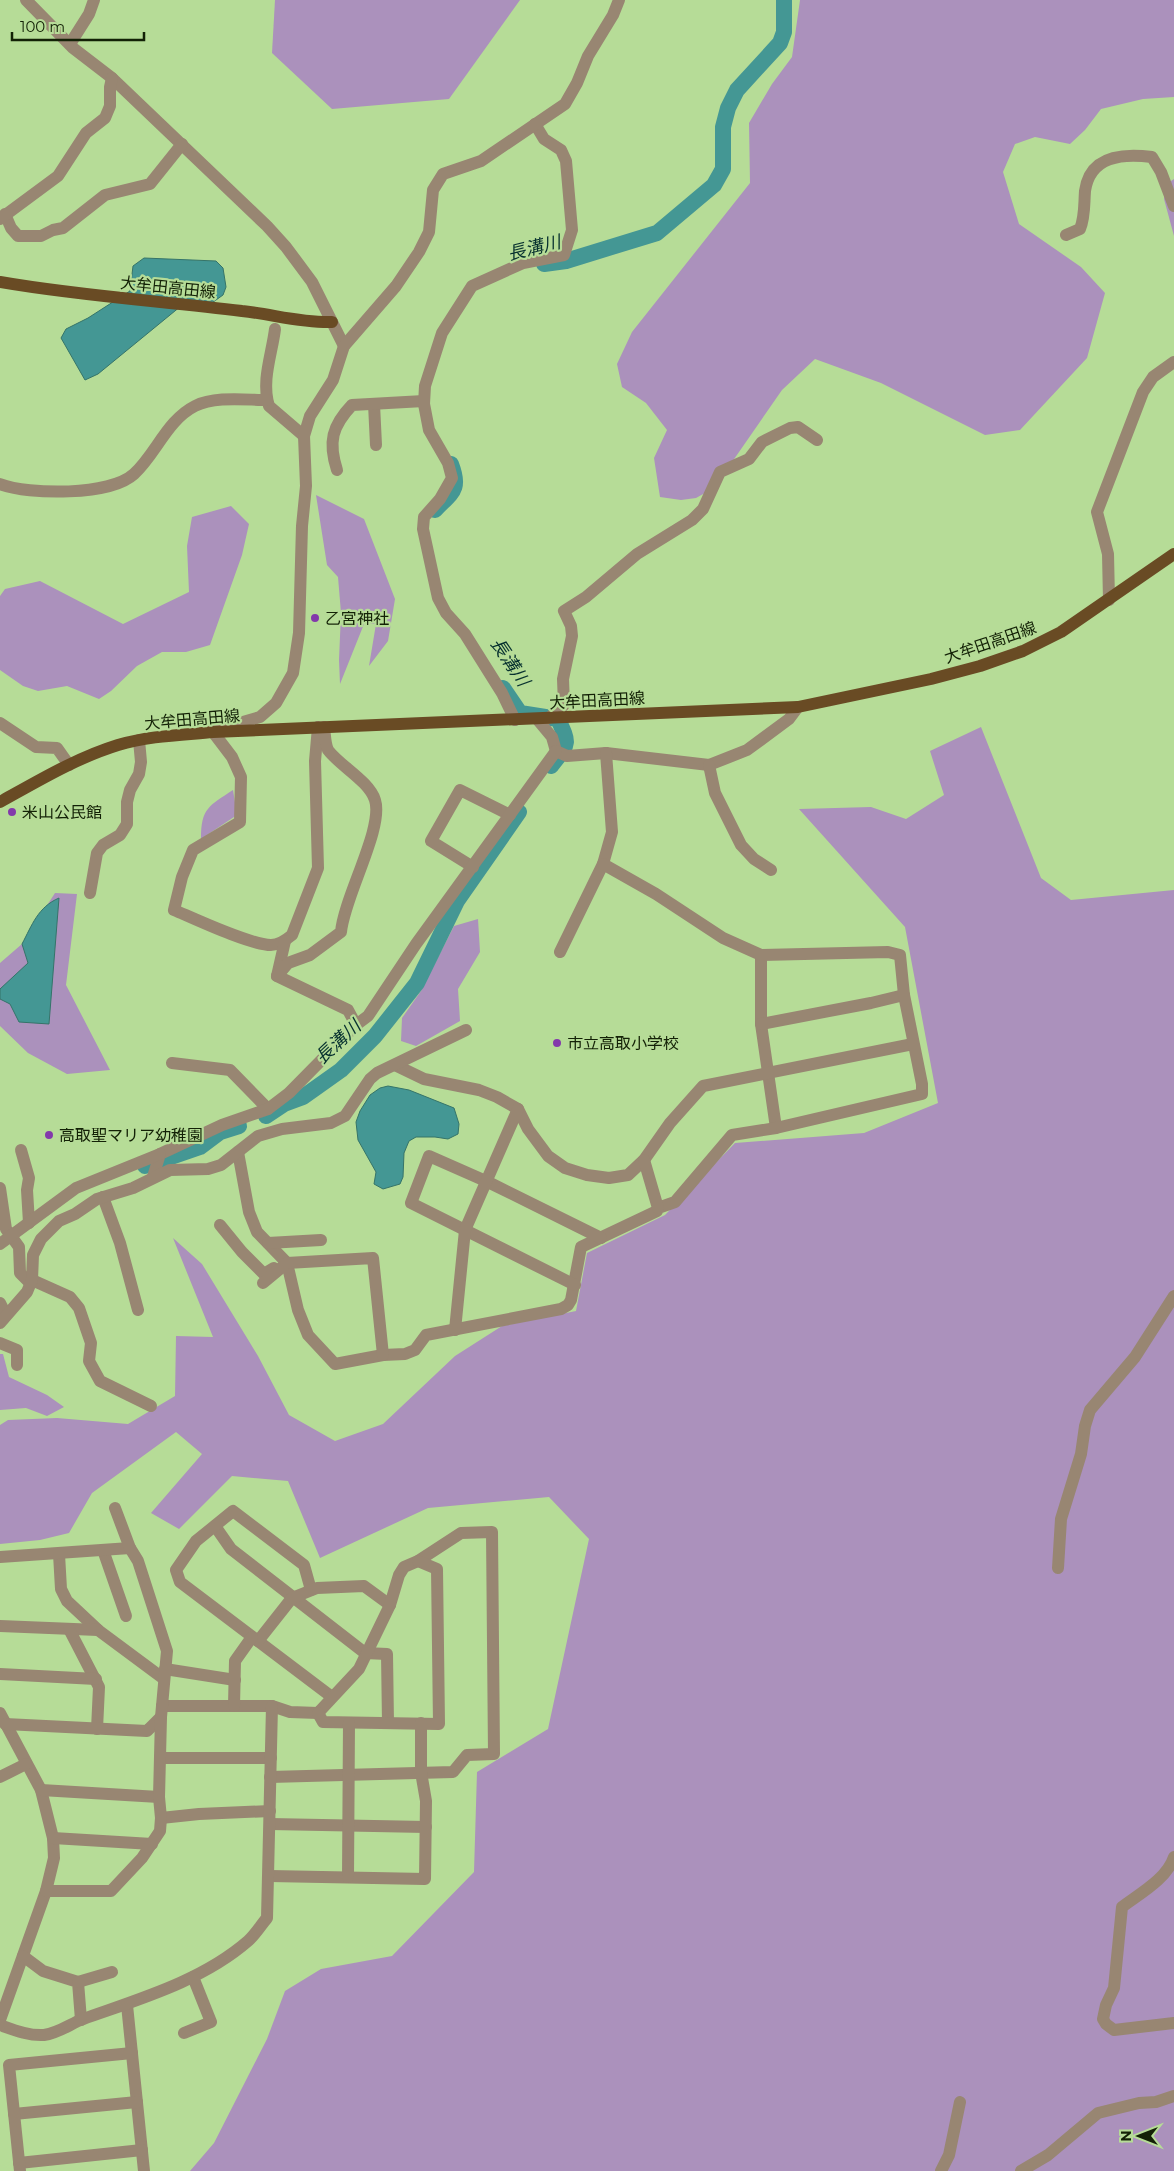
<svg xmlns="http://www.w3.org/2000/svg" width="1174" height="2171" viewBox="0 0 1174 2171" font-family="Montserrat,'Noto Sans JP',sans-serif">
  <rect width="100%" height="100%" fill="#b6dc97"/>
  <g fill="#ab91bc">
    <path d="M275 0H520L449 99 332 109 272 53Z"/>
    <path d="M800 0H1174V97L1143 99 1101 109 1085 130 1070 144 1035 137 1015 144 1003 172 1019 224 1081 267 1105 293 1087 358 1020 430 985 435 881 383 815 359 782 390 714 488 696 498 681 500 660 497 654 458 667 430 646 403 622 387 617 364 632 332 750 183 749 123 772 84 792 57Z"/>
    <path d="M1174 179V236L1164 199 1165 185Z"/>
    <path d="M316 495 364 519 395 599 388 641 369 666 376 624H364L340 684 339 660 341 613 338 577 327 565Z"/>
    <path d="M231 506 249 524 242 555 210 645 186 652H162L137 666 111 691 99 699 67 686 38 691 23 686 0 670V596L5 589 40 581 123 624 189 592 187 546 192 517Z"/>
    <path d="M981 727 1041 878 1071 900 1174 890V2171H190L214 2143 267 2039 285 1991 321 1969 392 1956 474 1872 477 1772 548 1729 589 1539 549 1497 428 1508 320 1558 288 1481 232 1476 179 1529 151 1513 202 1454 176 1432 92 1493 69 1533 40 1540 0 1544V1425L8 1420 57 1418 128 1424 175 1396 176 1336 213 1337 173 1238 202 1264 258 1356 289 1415 335 1441 383 1424 455 1356 502 1326 576 1311 587 1253 665 1215 735 1143 864 1133 938 1103 905 927 799 809 871 807 906 819 944 795 930 751Z"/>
    <path d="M233 790 237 815 201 839C201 808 209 806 233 790Z"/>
    <path d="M55 893 77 894 66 985 110 1070 67 1074 28 1053 0 1026V963L22 944Z"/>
    <path d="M478 919 480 952 458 989 460 1021 416 1046 401 1041 402 1018 421 991 454 926Z"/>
    <path d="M0 1354H3L9 1377 47 1395 64 1407 47 1416 26 1408 0 1410Z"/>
  </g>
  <g fill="#449794" stroke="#357469">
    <path d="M144 258 216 261 223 268 226 287 223 295 209 305 181 306 98 374 85 380 61 338 66 329 88 318 130 291 133 266Z"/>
    <path d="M59 898 49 1024 19 1022 10 1004 0 999V989L28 963 22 944C32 925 38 907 59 898Z"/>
    <path d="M388 1086 409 1090 454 1108 459 1124 458 1134 448 1139 435 1137H416L409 1141 404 1153 403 1177 400 1184 383 1189 374 1184 376 1172 358 1140 356 1122 360 1111 370 1095 380 1088Z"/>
  </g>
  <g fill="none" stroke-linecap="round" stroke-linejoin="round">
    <g stroke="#449794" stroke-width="16">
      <path d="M544 264 566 261 657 233 714 185 723 169V127L728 108 737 90 780 43 784 32V0"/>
      <path d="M435 510C452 492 461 490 451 464"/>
      <path d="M503 688 520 713 558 719C570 745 569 743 551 766"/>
      <path d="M266 1116 284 1104 303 1097 341 1070 375 1036 417 983 457 901 519 812"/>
      <path d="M145 1166 200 1147 220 1132 239 1126"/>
    </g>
    <g stroke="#988672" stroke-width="12">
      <path d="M26 0 73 48 112 78 267 226 286 247 312 282 344 346"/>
      <path d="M70 44 89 14 94 0"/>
      <path d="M5 214 11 228 18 236H41L53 230 63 228 105 195 150 184 182 144"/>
      <path d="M0 219 58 176 86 133 105 118 110 106V87L112 78"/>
      <path d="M1066 235 1080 229C1085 217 1084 205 1085 191 1090 156 1122 153 1152 157L1161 172 1174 206"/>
      <path d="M275 329C272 354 261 381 269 406L304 436"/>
      <path d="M374 404 376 445"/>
      <path d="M337 470C328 442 332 426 352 405L424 401"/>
      <path d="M0 484C29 495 110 496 134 474 156 454 167 420 195 406 215 396 245 400 267 400"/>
      <path d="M1109 600 1108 554 1097 512 1143 392 1153 377 1174 362"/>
      <path d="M549 718 564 705 563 679 572 636 571 626 564 611 586 597 637 554 692 520 703 509 720 472 749 459 762 442 790 428 798 427 817 440"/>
      <path d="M537 719 552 737 556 751"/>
      <path d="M515 720 502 693 465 634 446 613 438 598 423 529 424 517 440 499 452 478 448 463 429 430 424 404 425 386 442 333 472 286 523 263 564 255 572 230 566 161 561 150 544 139 535 124"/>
      <path d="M0 723 36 747 57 748 69 765"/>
      <path d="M318 727 315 761 318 868 292 935C286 940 278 945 271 945 250 945 195 919 174 910L182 877 193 850 240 822 241 777 232 757 213 732V727L236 724 260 717 276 703 293 673 299 633 302 526 306 486 304 436 310 416 333 380 344 346 396 286 419 252 429 232 433 190 443 174 481 161 565 104 577 83 588 56 613 15 619 0"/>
      <path d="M556 751 567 756 606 753 709 765 747 750 789 719 798 707"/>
      <path d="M709 765 715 793 741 845 754 859 771 870"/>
      <path d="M473 867 431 841 460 790 510 815"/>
      <path d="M90 893 97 853 103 845 120 835 127 824V802L130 790 139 774 141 762 139 740"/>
      <path d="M285 941 277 976 348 1010 356 1025"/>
      <path d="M560 952 603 864 612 832 606 753"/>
      <path d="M761 955V1024L776 1128"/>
      <path d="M277 976 288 963 310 955 341 932C344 897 384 828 375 800 369 781 340 766 328 750 325 744 325 734 324 727"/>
      <path d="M761 1024 871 1003 904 995"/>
      <path d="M172 1063 230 1070 268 1109"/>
      <path d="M395 1065 424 1079 479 1090 497 1097 518 1109 528 1129 548 1156 565 1168 587 1175 609 1178 628 1175 644 1160 670 1123 703 1086 913 1044"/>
      <path d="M21 1150 29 1178 27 1190 29 1223"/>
      <path d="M238 1152 249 1212 257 1232 287 1263 298 1310 308 1335 335 1364 383 1355 405 1354 415 1350 426 1335 561 1309 568 1305 571 1300 581 1247 657 1211 658 1208 675 1202 732 1135 776 1128 922 1094V1084L904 995 900 955 888 952 761 955 723 938 656 894 603 864"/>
      <path d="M644 1160 658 1208"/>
      <path d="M153 1177 160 1154 222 1125 268 1109 289 1093 356 1025 368 1016 416 944 556 751"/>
      <path d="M0 1188 6 1229 19 1247 20 1273 30 1283"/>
      <path d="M103 1197 120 1243 138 1310"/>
      <path d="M220 1225 242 1252 264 1274 274 1268"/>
      <path d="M268 1243 321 1240"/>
      <path d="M0 1244 76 1188 160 1154"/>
      <path d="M32 1280 70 1297 79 1308 91 1343 89 1361 100 1381 151 1406"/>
      <path d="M263 1283 287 1263 373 1258 383 1355"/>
      <path d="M575 1285 411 1203 429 1156 488 1182 601 1238"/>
      <path d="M0 1303 6 1315"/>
      <path d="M0 1323 27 1292 32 1280 33 1255 41 1239 59 1221 75 1214 97 1199 133 1188 170 1170 208 1169 221 1165 258 1136 282 1129 331 1123 345 1116 370 1079 377 1073 466 1030"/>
      <path d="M455 1330 465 1230 518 1109"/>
      <path d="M0 1343 17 1350V1365"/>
      <path d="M215 1526 231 1549 365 1653 387 1654 388 1723"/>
      <path d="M103 1550 126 1616"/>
      <path d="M59 1554 61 1589 67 1601 98 1630"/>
      <path d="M0 1557 130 1548"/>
      <path d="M1058 1568 1061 1519 1081 1454 1085 1426 1090 1410 1135 1357 1174 1296"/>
      <path d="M311 1590 304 1565 233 1511 196 1541 176 1570 180 1582 332 1697"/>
      <path d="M0 1626 98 1630 164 1679"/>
      <path d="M69 1629 99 1687 97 1729"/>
      <path d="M258 1641 292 1598 317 1588 364 1586 390 1605"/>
      <path d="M165 1669 235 1680"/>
      <path d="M0 1674 96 1679"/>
      <path d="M162 1706H272L290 1712 318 1713 359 1669 390 1605 399 1575 404 1567 418 1561 461 1533 492 1532 494 1754 467 1755 453 1772 270 1777"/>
      <path d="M234 1706 235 1661 252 1637"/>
      <path d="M0 1713 41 1790 53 1838 54 1858 46 1891 0 2020"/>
      <path d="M318 1713 323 1722 439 1724 437 1569 418 1561"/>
      <path d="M5 1724 147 1731 161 1717"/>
      <path d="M160 1758H271"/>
      <path d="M0 1777 26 1764"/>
      <path d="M41 1790 159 1797"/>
      <path d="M161 1818 199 1814 270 1811"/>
      <path d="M270 1824 426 1827"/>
      <path d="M53 1838 152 1844"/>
      <path d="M1174 1857C1167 1879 1139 1894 1122 1907L1114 1988 1106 2005 1103 2019 1106 2024 1114 2030 1174 2023"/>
      <path d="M270 1876 425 1879 426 1801 421 1772V1723"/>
      <path d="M348 1877 349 1723"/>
      <path d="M46 1891H111L142 1858 160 1831 161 1818 159 1797 161 1717 167 1651 138 1561 130 1548 115 1508"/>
      <path d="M23 1956 43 1971 78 1982 81 2020"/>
      <path d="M78 1982 112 1972"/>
      <path d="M127 2005 144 2171"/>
      <path d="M0 2025C14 2030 29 2036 44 2035 59 2033 70 2024 83 2019 139 1999 202 1981 248 1941 255 1935 261 1925 267 1918L272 1706"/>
      <path d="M184 2033 211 2022 193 1977"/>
      <path d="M14 2114 137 2102"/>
      <path d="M19 2163 142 2150"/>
      <path d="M20 2171 9 2065 132 2053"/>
      <path d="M941 2171 949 2155 960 2102"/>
      <path d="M1021 2171 1048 2155 1098 2113 1139 2103 1156 2102 1174 2096"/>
    </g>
    <g stroke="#694b24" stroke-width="12">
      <path d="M0 282C80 296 161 301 242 311 272 314 301 323 332 322"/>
      <path d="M0 802C38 781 76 758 118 745 148 736 181 735 213 732L798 707 931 679 980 666 1023 651 1061 632 1174 554"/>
    </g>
  </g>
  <g fill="#8339ab" stroke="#b6dc97" stroke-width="2">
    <circle cx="315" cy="618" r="5"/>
    <circle cx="12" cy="812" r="5"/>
    <circle cx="557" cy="1043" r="5"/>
    <circle cx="49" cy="1135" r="5"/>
  </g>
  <g text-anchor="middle" stroke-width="4.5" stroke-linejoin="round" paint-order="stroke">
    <g font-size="16" fill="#132106" stroke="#b6dc97">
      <text transform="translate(168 287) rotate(6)" y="6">大牟田高田線</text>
      <text transform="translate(990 642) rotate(-19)" y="6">大牟田高田線</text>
      <text transform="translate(597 700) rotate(-3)" y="6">大牟田高田線</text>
      <text transform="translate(192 719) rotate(-5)" y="6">大牟田高田線</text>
    </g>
    <g font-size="16" fill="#132106" stroke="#b6dc97" text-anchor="start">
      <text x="325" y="624">乙宮神社</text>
      <text x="22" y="818">米山公民館</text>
      <text x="567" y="1049">市立高取小学校</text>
      <text x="59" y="1141">高取聖マリア幼稚園</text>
    </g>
    <g font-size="18" font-style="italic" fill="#07312f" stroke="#b6dc97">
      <text transform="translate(534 248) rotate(-14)" y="6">長溝川</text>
      <text transform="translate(510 662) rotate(56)" y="6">長溝川</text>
      <text transform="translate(338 1042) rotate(-43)" y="6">長溝川</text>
    </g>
  </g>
  <g transform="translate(1139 2136) rotate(270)" stroke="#b6dc97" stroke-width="4" paint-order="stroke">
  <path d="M0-4L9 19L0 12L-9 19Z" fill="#132106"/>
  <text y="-8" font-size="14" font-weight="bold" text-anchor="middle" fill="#132106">N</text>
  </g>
  <path d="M12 32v8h132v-8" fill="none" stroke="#132106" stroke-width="2.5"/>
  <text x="20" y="32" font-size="15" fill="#132106" stroke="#b6dc97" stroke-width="4" paint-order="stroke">100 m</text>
</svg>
